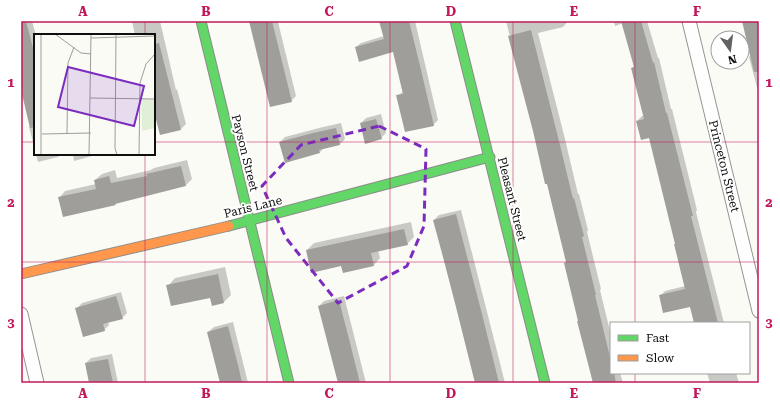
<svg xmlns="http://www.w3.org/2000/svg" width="780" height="404" viewBox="0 0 780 404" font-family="'Roboto Serif',serif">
  <rect width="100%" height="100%" fill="#fbfbf6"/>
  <g fill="#0003">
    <path d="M21 21H32L36 35H35V150L29 127 31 125 21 86Z"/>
    <path d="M132 21H160L176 90 177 89 186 124 181 129 154 109V35H135Z"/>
    <path d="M251 21H284L278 22 296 96 291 101Z"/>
    <path d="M380 21H415L438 120 433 125 397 96 404 91 394 51 356 47 361 43 384 36Z"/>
    <path d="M506 21H568L563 27 538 33 564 135 578 194H579L588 230 587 232 601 289 600 290 611 335V373H620L623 383H593L567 261Z"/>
    <path d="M614 21H647L658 58H659L671 109H672L697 210 696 212 724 323H695L690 306 660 296 665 291 685 286 676 243 650 137 637 121 642 116H644L632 68 634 66 623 23 615 26Z"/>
    <path d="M743 21H759V95L749 57 751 55Z"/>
    <path d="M381 114 386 133 381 138 361 123 366 118Z"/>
    <path d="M341 123 345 139 340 144 324 148 320 152 286 162 280 142 285 137 319 128Z"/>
    <path d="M36 154H61L58 157 38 162Z"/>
    <path d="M73 154H94L92 156 74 161Z"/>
    <path d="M187 160 192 179 186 185 117 202 115 204 63 216 59 198 65 191 96 184 95 180 102 174 115 170 117 178 151 170 154 168Z"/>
    <path d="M461 210 496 347 505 383H476L434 220 439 215Z"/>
    <path d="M411 222 414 237 407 244 378 250 380 258 373 266 342 265 307 250 314 243Z"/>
    <path d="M225 267 231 295 224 302 211 297 168 286 175 278Z"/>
    <path d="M121 292 127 313 122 318 108 322 109 325 104 330 77 308 82 303Z"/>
    <path d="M344 296 366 383H339L319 306 324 301Z"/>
    <path d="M233 322 248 383H221L208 332 214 327Z"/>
    <path d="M112 354 118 383H90L86 363 91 358Z"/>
    <path d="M707 373H736L739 383H710Z"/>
  </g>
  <g fill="#9f9e9b">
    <path d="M21 21H26L35 56V127L30 128 21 90Z"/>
    <path d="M249 21H272L292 102 270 107Z"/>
    <path d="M379 21H409L422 74 434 126 405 132 396 95 403 94 393 52 359 62 355 47 384 39Z"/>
    <path d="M621 21H641L653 63 654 62 666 113H667L693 216H691L718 323H694L690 307 663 313 659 295 685 289 674 244H675L649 138 641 140 636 121 644 119 631 68 634 67Z"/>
    <path d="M742 21H759V72H754Z"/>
    <path d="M531 30 559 141 573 199 574 198 584 236 582 237 596 295H595L609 353 611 362V373H614L616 383H593L577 321H578L564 263 566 262 547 184H545L533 131 508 36Z"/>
    <path d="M159 43 181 130 160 135 154 112V44Z"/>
    <path d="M376 119 382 139 365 144 360 123Z"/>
    <path d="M336 128 340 145 319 150 320 153 285 163 279 142 313 133Z"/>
    <path d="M181 166 186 186 115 204 116 205 63 217 58 197 96 189 94 180 109 176 111 183 147 176 146 174Z"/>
    <path d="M456 214 482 314 499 383H475L456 307 443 257 433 220Z"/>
    <path d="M404 229 408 245 371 253 374 266 343 273 341 266 311 273 306 250Z"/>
    <path d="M218 274 224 303 212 306 210 298 171 306 166 285Z"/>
    <path d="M116 296 123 319 103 324 105 331 83 337 75 308Z"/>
    <path d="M339 300 350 343 360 383H338L318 306Z"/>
    <path d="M228 326 239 369 242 383H220L207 332Z"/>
    <path d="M108 359 113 383H89L85 363Z"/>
  </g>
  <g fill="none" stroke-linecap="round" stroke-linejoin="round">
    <defs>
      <g id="street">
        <path d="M689 21 759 311"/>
        <path d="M21 314 37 383"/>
      </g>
      <g id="fast">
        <path d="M201 21 289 383"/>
        <path d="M455 21 545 383"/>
        <path d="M229 226 490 157"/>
      </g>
      <path id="slow" d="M21 274 229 226"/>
    </defs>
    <use href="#street" stroke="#959593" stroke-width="15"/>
    <use href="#fast" stroke="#8c8c8a" stroke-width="11"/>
    <use href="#slow" stroke="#8c8c8a" stroke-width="11"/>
    <use href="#street" stroke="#fefefe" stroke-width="13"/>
    <use href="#fast" stroke="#63d668" stroke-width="9"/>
    <use href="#slow" stroke="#ff974d" stroke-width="9"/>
  </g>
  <path fill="none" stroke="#7b2cbf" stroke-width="3" stroke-dasharray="8 5" stroke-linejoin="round" d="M379 126 426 149 424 226 407 266 338 303 286 238 262 186 301 145Z"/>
  <path fill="none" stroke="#c2185b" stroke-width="1" stroke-opacity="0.55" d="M145 21V35M267 21V383M390 21V383M513 21V383M635 21V323M21 142H35M154 142H759M145 154V383M21 262H759M635 373V383"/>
  <g text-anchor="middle" stroke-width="4" stroke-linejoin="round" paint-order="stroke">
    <g font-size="12" fill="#0f0f0f" stroke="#fff">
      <text transform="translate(245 153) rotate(76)" y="4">Payson Street</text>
      <text transform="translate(724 166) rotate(76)" y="4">Princeton Street</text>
      <text transform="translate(512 199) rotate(76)" y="4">Pleasant Street</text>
      <text transform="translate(253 207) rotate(-14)" y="4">Paris Lane</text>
    </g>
  </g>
  <g transform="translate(34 34)">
    <rect width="121" height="121" fill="#fbfbf6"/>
    <path d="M107 65H121V94L108 97Z" fill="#e2efd8"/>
    <path fill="none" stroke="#9d9d9a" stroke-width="1" d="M21 0 47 19 57 20M82 0 81 114 83 121M57 4 121 2M56 64 121 65M33 99 34 29 40 13M8 100 57 99M7 121V0M55 121 57 0M105 121 106 49 112 30 121 20"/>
    <path fill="#7b2cbf" fill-opacity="0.15" stroke="#7b2cbf" stroke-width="2" d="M34 33 110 52 100 92 24 73Z"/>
    <rect width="121" height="121" fill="none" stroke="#0f0f0f" stroke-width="2"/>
  </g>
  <rect width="780" height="404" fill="none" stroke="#ffffff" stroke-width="44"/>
  <rect x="610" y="322" width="140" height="52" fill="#ffffff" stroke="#9f9f9f"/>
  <rect x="618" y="335" width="20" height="6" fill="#63d668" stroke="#9f9f9f"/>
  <text x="646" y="342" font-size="12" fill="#0f0f0f">Fast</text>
  <rect x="618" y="355" width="20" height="6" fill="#ff974d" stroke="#9f9f9f"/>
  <text x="646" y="362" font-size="12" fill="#0f0f0f">Slow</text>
  <g transform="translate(730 50) rotate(166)"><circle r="19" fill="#ffffff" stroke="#9f9f9f"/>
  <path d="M0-3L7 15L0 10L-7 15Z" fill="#626260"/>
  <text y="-6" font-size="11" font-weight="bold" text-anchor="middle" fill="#0f0f0f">N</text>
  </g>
  <rect x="22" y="22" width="736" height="360" fill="none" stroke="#c2185b" stroke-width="1.5"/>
  <g font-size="13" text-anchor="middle" font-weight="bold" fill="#c2185b">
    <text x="83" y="16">A</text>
    <text x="206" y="16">B</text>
    <text x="329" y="16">C</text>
    <text x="451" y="16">D</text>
    <text x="574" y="16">E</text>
    <text x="697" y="16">F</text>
    <text x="11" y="87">1</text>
    <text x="769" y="87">1</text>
    <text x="11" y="207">2</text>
    <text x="769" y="207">2</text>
    <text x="11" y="327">3</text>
    <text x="769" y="327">3</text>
    <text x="83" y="398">A</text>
    <text x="206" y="398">B</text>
    <text x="329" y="398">C</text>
    <text x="451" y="398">D</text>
    <text x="574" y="398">E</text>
    <text x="697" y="398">F</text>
  </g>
</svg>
